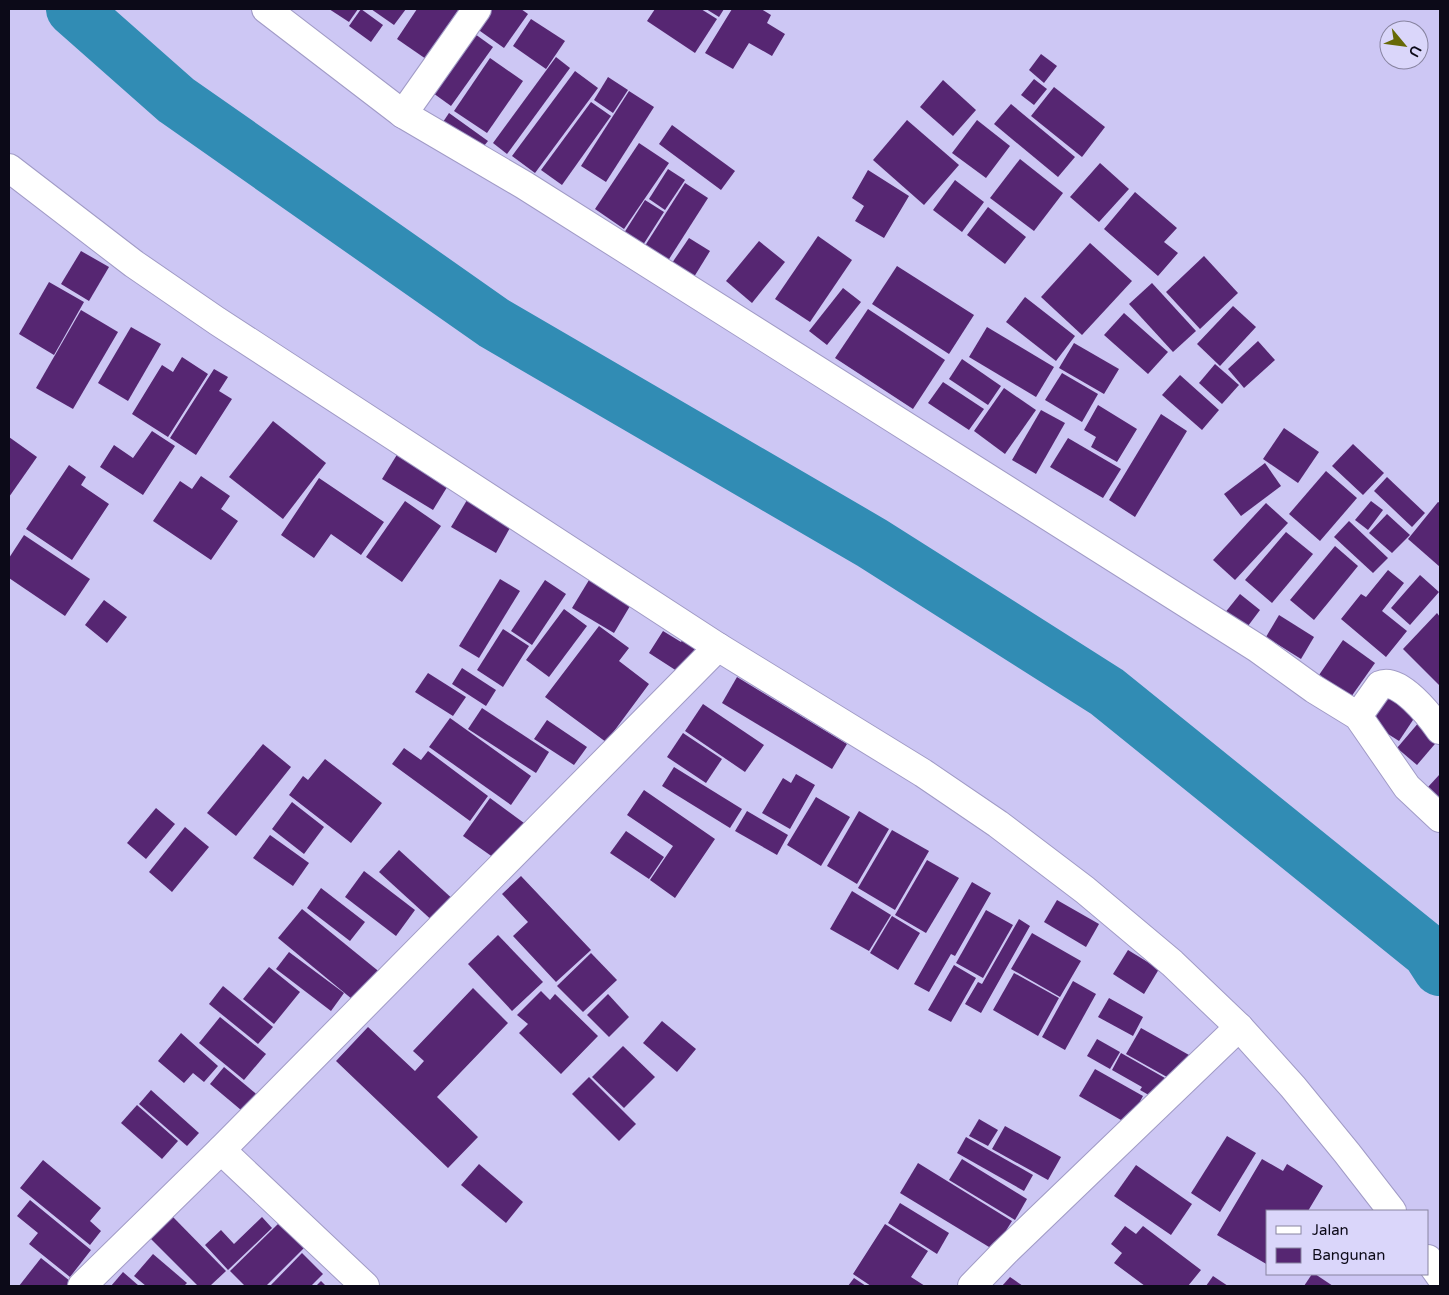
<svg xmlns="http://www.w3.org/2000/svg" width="1449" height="1295" viewBox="0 0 1449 1295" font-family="'Varela Round',sans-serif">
  <rect width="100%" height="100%" fill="#cdc7f4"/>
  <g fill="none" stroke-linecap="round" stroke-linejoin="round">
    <path stroke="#318cb4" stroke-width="54" d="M73 9 176 100 494 323 872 543 1107 692 1429 952 1440 969"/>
  </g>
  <g fill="#562672">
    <path d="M329 9H358L349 22Z"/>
    <path d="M361 9 383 25 371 42 349 26Z"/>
    <path d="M371 9H406L394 25Z"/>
    <path d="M417 9H459L426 59 397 39Z"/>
    <path d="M485 9H521L528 14 504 48 473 26Z"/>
    <path d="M655 9H701L717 19 695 53 647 21Z"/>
    <path d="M706 9H724L719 17Z"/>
    <path d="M732 9H761L771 15 767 23 785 34 772 56 749 43 733 69 705 53Z"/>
    <path d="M531 19 565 41 546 69 513 46Z"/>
    <path d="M468 29 493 47 451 106 426 88Z"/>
    <path d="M1041 54 1057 66 1044 83 1029 70Z"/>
    <path d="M556 57 570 68 507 154 493 143Z"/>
    <path d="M490 58 523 81 487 133 454 111Z"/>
    <path d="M575 71 598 88 535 173 512 156Z"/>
    <path d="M608 77 628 90 613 113 594 100Z"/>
    <path d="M1034 79 1047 89 1034 105 1021 95Z"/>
    <path d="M943 80 976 110 953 136 920 107Z"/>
    <path d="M1054 87 1105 127 1082 157 1031 116Z"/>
    <path d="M629 91 654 107 606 182 581 166Z"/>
    <path d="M591 102 611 116 562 185 541 170Z"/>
    <path d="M1011 104 1075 157 1058 177 994 124Z"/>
    <path d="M449 113 488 141 479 152 441 125Z"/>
    <path d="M907 120 959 165 924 205 873 160Z"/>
    <path d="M977 120 1010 146 986 178 952 153Z"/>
    <path d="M672 125 735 171 721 190 659 144Z"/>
    <path d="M639 143 669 163 624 229 595 209Z"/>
    <path d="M1020 159 1063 193 1034 231 990 198Z"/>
    <path d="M1100 163 1129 189 1099 222 1070 197Z"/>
    <path d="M668 169 685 180 665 210 649 199Z"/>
    <path d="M868 170 909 196 884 238 855 221 864 206 852 198Z"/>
    <path d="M955 180 984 202 962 232 933 210Z"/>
    <path d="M685 183 708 198 664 267 641 252Z"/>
    <path d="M1135 192 1177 228 1164 242 1178 253 1158 276 1104 229Z"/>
    <path d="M645 200 664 212 643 245 624 233Z"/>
    <path d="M988 207 1026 237 1005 264 967 235Z"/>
    <path d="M818 236 852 260 810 322 775 299Z"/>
    <path d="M689 238 710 251 694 277 672 263Z"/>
    <path d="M759 241 785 262 752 303 726 281Z"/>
    <path d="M1090 243 1132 281 1082 335 1041 297Z"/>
    <path d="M81 251 109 267 89 301 61 284Z"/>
    <path d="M1204 256 1238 293 1200 329 1166 292Z"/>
    <path d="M897 266 974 315 949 354 872 304Z"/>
    <path d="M49 282 84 302 54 355 19 334Z"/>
    <path d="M1152 283 1196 331 1173 352 1129 304Z"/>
    <path d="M843 288 861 302 827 345 809 331Z"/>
    <path d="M1025 297 1075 336 1056 361 1006 322Z"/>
    <path d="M1233 306 1256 327 1220 366 1197 344Z"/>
    <path d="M868 309 945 360 913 409 835 358Z"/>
    <path d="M81 310 118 332 73 409 36 388Z"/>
    <path d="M1124 313 1168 352 1148 374 1104 335Z"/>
    <path d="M131 327 161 344 128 401 98 383Z"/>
    <path d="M987 327 1054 367 1036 397 969 357Z"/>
    <path d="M1258 341 1275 360 1244 388 1228 369Z"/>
    <path d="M1074 343 1119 369 1104 394 1059 368Z"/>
    <path d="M182 357 208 374 168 437 132 414 162 365 173 372Z"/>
    <path d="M962 359 1001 386 988 405 949 379Z"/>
    <path d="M1215 364 1239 385 1222 404 1199 383Z"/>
    <path d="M214 369 228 377 219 391 232 399 196 455 170 438Z"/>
    <path d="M1062 373 1098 394 1082 422 1045 400Z"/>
    <path d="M1180 375 1219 410 1202 430 1162 395Z"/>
    <path d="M943 382 984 409 969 430 928 403Z"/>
    <path d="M1004 388 1036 410 1005 454 974 431Z"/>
    <path d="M1098 405 1137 429 1117 462 1091 447 1096 437 1084 430Z"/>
    <path d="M1041 410 1065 423 1036 474 1012 460Z"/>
    <path d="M1161 414 1187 431 1135 517 1109 500Z"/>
    <path d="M273 421 326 463 283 519 229 477Z"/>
    <path d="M1284 428 1319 452 1298 483 1263 459Z"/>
    <path d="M152 431 175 446 143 495 100 467 114 445 133 458Z"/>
    <path d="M9 437 37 457 9 497Z"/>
    <path d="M1068 438 1121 469 1103 498 1050 467Z"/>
    <path d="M1353 444 1384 473 1363 495 1332 466Z"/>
    <path d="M398 453 449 484 433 510 382 479Z"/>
    <path d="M1265 463 1281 486 1241 516 1224 494Z"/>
    <path d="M69 465 86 477 81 485 109 504 72 560 26 529Z"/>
    <path d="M1326 471 1357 498 1320 541 1289 514Z"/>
    <path d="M201 476 230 496 221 509 238 521 211 560 153 521 180 481 192 489Z"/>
    <path d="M1387 477 1425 513 1412 527 1374 491Z"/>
    <path d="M319 478 384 522 361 555 331 534 314 558 281 535Z"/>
    <path d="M467 500 511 526 496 553 451 527Z"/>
    <path d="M405 501 441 526 402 582 366 557Z"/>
    <path d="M1371 501 1383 510 1368 530 1355 520Z"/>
    <path d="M1438 502 1440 503V567L1408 539Z"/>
    <path d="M1266 503 1288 523 1235 580 1213 560Z"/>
    <path d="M1387 514 1410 535 1392 553 1369 533Z"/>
    <path d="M1349 521 1388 558 1373 573 1334 537Z"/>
    <path d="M1286 532 1313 554 1272 603 1245 580Z"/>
    <path d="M24 535 90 579 65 616 9 578V558Z"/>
    <path d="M1335 546 1358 566 1314 620 1290 600Z"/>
    <path d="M1388 570 1404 583 1382 611 1407 631 1386 657 1341 619 1361 594 1366 597Z"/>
    <path d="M1420 575 1439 592 1410 625 1391 608Z"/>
    <path d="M500 579 520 591 479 658 459 646Z"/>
    <path d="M545 580 566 594 532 645 511 631Z"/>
    <path d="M589 580 630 606 614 633 572 608Z"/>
    <path d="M1240 594 1260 610 1245 630 1224 614Z"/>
    <path d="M104 600 127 617 107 643 85 625Z"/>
    <path d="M564 609 587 626 549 677 526 660Z"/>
    <path d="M1437 613 1440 617V686L1403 649Z"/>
    <path d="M1279 615 1314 637 1301 659 1266 637Z"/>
    <path d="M599 626 629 648 619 661 649 684 606 742 545 697Z"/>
    <path d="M503 629 529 646 503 687 477 670Z"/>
    <path d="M663 631 681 642 685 636 698 644 680 673 649 653Z"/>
    <path d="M1343 640 1375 663 1351 697 1319 675Z"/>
    <path d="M462 668 496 690 486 706 452 684Z"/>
    <path d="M428 673 466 697 453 716 415 692Z"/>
    <path d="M737 677 847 744 832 769 722 703Z"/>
    <path d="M1386 689 1419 711 1399 741 1366 720Z"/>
    <path d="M703 704 764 745 745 772 685 731Z"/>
    <path d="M482 708 549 752 536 773 468 729Z"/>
    <path d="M450 718 531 776 511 805 429 747Z"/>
    <path d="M547 720 587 747 574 765 534 739Z"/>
    <path d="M1420 721 1440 738 1417 765 1397 748Z"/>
    <path d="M683 733 722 759 706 783 667 757Z"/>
    <path d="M263 744 291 767 236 836 207 813Z"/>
    <path d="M404 748 421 760 428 751 488 796 470 821 392 764Z"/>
    <path d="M325 759 382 803 351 843 289 795 303 776 308 780Z"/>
    <path d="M674 767 742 809 730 828 662 786Z"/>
    <path d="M796 774 815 785 790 829 762 813 783 778 791 783Z"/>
    <path d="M1440 774V799L1428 787Z"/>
    <path d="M644 790 715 839 675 898 650 880 673 846 627 815Z"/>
    <path d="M816 797 850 817 821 866 787 845Z"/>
    <path d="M490 798 524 823 497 860 463 836Z"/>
    <path d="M292 802 324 827 304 854 272 829Z"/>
    <path d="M156 808 175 824 146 859 127 843Z"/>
    <path d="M747 811 788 835 777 855 735 831Z"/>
    <path d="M859 811 889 829 857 884 827 866Z"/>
    <path d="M185 827 209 847 172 892 149 872Z"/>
    <path d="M892 830 929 851 895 910 858 888Z"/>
    <path d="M626 831 664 857 649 879 610 853Z"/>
    <path d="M270 835 309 863 293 886 253 858Z"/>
    <path d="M399 850 456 902 436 924 379 872Z"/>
    <path d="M927 860 959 878 926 933 895 915Z"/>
    <path d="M364 871 415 910 396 936 345 897Z"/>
    <path d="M521 876 591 950 556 982 513 936 528 922 502 894Z"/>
    <path d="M972 882 991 893 955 956 951 954 929 992 914 984Z"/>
    <path d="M321 888 365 922 350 941 307 908Z"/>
    <path d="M852 891 891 915 869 951 830 929Z"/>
    <path d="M1057 900 1099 924 1086 947 1044 922Z"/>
    <path d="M302 909 382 974 358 1004 278 938Z"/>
    <path d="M986 910 1013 925 983 978 956 963Z"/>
    <path d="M892 916 920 933 898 970 870 953Z"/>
    <path d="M1019 919 1030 926 981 1013 965 1004 978 982 982 984Z"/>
    <path d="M1032 933 1081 961 1060 997 1011 969Z"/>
    <path d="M498 935 543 982 512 1011 468 964Z"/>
    <path d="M1128 950 1159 969 1144 994 1113 974Z"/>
    <path d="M289 952 344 993 331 1011 276 969Z"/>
    <path d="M591 953 617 980 583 1012 557 986Z"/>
    <path d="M954 965 976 978 951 1022 928 1010Z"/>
    <path d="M269 967 300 992 274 1024 243 999Z"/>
    <path d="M1014 973 1059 998 1038 1036 993 1010Z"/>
    <path d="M1073 981 1096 994 1065 1050 1042 1037Z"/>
    <path d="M223 986 273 1027 258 1044 209 1004Z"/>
    <path d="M473 988 508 1023 437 1097 478 1137 448 1168 336 1061 368 1027 415 1071 424 1061 413 1051Z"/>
    <path d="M541 991 550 1000 555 994 598 1036 561 1074 519 1033 528 1024 517 1015Z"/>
    <path d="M608 994 629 1017 609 1037 587 1015Z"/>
    <path d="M1109 998 1143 1017 1133 1036 1098 1017Z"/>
    <path d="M220 1017 266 1054 244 1080 199 1043Z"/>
    <path d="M662 1021 696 1049 677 1072 643 1043Z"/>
    <path d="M1141 1028 1189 1055 1174 1081 1126 1054Z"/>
    <path d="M181 1033 218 1066 204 1082 193 1073 184 1083 158 1061Z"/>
    <path d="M1097 1039 1120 1052 1110 1069 1087 1056Z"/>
    <path d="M623 1046 655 1077 624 1108 592 1077Z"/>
    <path d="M1121 1053 1172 1082 1161 1102 1140 1090 1142 1087 1112 1070Z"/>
    <path d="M224 1067 261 1098 247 1115 210 1084Z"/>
    <path d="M1095 1069 1143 1096 1128 1124 1079 1096Z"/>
    <path d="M589 1077 636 1124 619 1141 572 1094Z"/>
    <path d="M151 1090 199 1133 187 1146 139 1104Z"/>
    <path d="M137 1105 178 1141 162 1159 121 1123Z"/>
    <path d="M979 1119 998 1130 988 1146 969 1136Z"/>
    <path d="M1005 1126 1061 1157 1048 1180 992 1149Z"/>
    <path d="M1227 1136 1256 1153 1220 1212 1191 1193Z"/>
    <path d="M966 1137 1033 1175 1024 1191 957 1153Z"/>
    <path d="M962 1159 1027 1199 1015 1220 949 1180Z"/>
    <path d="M1262 1159 1283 1171 1287 1164 1323 1186 1308 1211H1268V1265L1217 1235Z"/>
    <path d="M43 1160 101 1208 90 1221 101 1231 90 1245 20 1188Z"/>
    <path d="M918 1163 1012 1221 994 1250 900 1193Z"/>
    <path d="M479 1164 523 1202 506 1223 461 1185Z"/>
    <path d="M1136 1165 1192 1204 1171 1235 1114 1196Z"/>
    <path d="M30 1200 91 1250 70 1277 29 1244 38 1233 17 1216Z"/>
    <path d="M900 1203 949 1233 937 1254 888 1223Z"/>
    <path d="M173 1217 226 1271 210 1286H198L151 1239Z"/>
    <path d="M262 1217 272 1228 228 1270 205 1245 221 1230 234 1244Z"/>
    <path d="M279 1223 304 1248 266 1286H245L230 1271Z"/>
    <path d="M885 1224 928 1251 911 1277 925 1286H871L853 1274Z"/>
    <path d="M1125 1226 1136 1234 1143 1226 1201 1270 1188 1286H1145L1114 1263 1122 1253 1111 1244Z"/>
    <path d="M302 1253 323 1274 311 1286H270Z"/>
    <path d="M153 1254 187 1283 184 1286H146L134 1276Z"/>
    <path d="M41 1258 70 1281 66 1286H19Z"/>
    <path d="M123 1272 139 1286H111Z"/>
    <path d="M1312 1274H1315L1333 1286H1304Z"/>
    <path d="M1213 1276 1228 1286H1206Z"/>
    <path d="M1010 1277 1023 1286H1002Z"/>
    <path d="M854 1278 866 1286H848Z"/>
    <path d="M321 1281 326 1286H316Z"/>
  </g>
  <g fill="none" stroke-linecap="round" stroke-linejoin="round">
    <defs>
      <g id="minor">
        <path d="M266 9 403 114 524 185 1257 648 1314 689 1358 716 1407 787 1440 818"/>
        <path d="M403 114 477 9"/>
        <path d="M9 168 134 264 217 321 718 647 923 773 998 824 1085 890 1172 963 1239 1027 1293 1087 1347 1153 1392 1211"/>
        <path d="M1358 716 1380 685C1399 676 1430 716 1440 730"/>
        <path d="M221 1150 365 1286"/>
        <path d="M1428 1259 1440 1276"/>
        <path d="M82 1286 221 1150 718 647"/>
        <path d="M972 1286 1005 1252 1239 1027"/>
      </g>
    </defs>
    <use href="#minor" stroke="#a19bc6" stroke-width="30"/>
    <use href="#minor" stroke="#fff" stroke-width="28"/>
  </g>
  <rect width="1449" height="1295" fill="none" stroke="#0c0a18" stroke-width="20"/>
  <rect x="1266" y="1210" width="162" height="65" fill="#dad6fa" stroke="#8884a0"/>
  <rect x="1276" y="1226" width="25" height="8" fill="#ffffff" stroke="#8884a0"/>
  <text x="1312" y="1235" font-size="15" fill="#0c0a18">Jalan</text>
  <rect x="1276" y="1248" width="25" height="15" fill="#562672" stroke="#8884a0"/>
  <text x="1312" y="1260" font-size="15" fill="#0c0a18">Bangunan</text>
  <g transform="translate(1404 45) rotate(119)"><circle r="24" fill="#dad6fa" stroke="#8884a0"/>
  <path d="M0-4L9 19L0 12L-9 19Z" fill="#676907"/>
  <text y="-8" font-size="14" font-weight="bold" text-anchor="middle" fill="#0c0a18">U</text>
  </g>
</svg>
